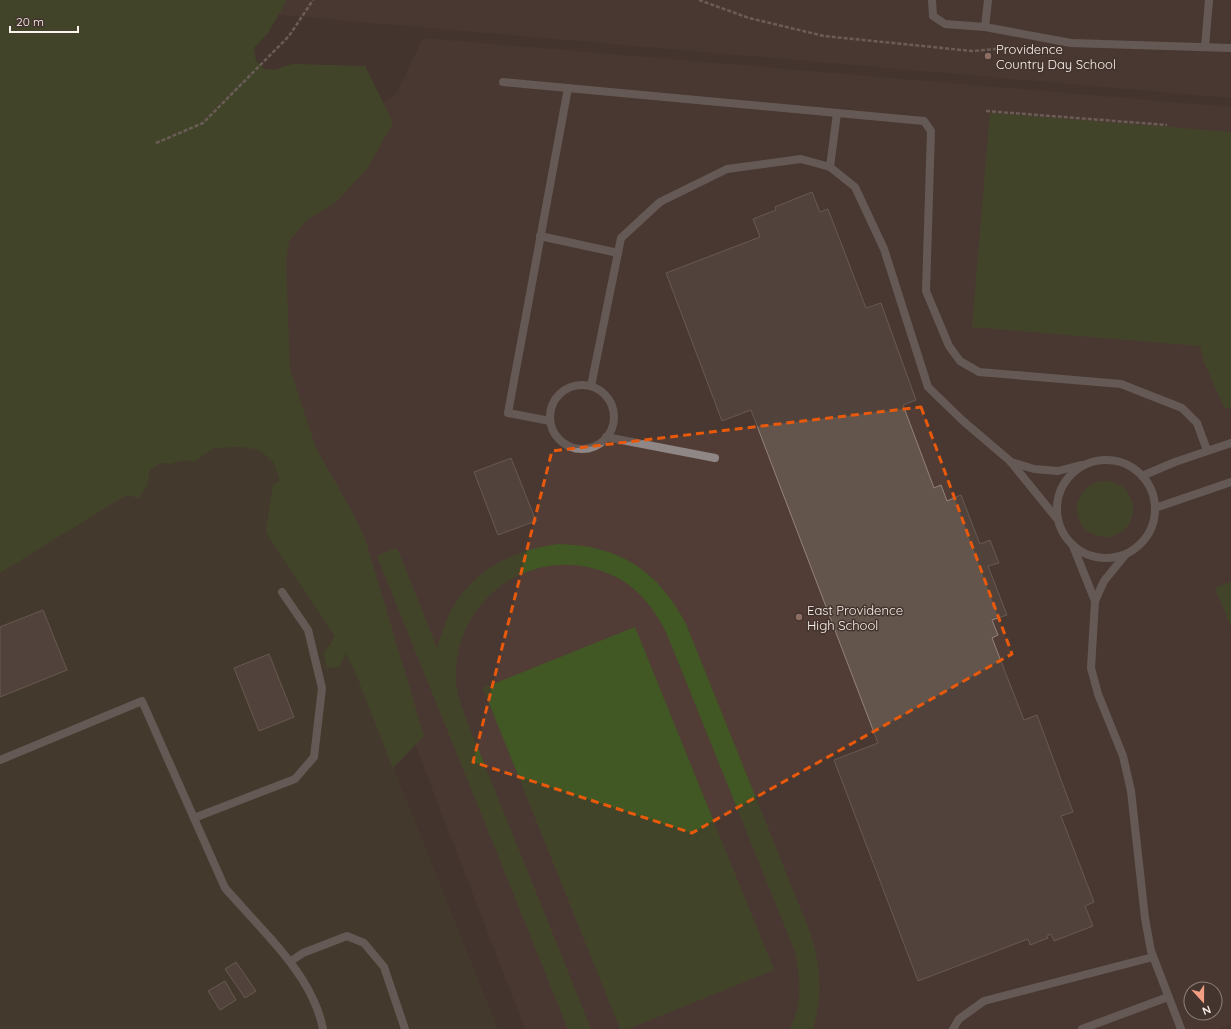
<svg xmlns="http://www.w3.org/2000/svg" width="1231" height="1029" viewBox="0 0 1231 1029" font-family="Quicksand,sans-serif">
  <rect width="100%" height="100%" fill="#43342e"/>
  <path fill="#463f2d" d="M242 447 260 450 274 463 280 482 273 485 266 531 269 537 335 636 328 646 346 653 354 669 498 1029H0V573L126 495 147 485 150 470 161 463 170 464 186 460 194 462 213 448Z"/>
  <g fill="#513d35" fill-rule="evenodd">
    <path d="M261 0H1231V98L259 13Z"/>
    <path d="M423 38 1231 107V1024L1219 1029H525L223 246 349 126 397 93ZM1191 989H1215V1013H1191Z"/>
  </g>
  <g fill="#415824">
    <path d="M0 0H287L268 33 254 48 256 61 264 69 275 70 292 64 365 66 393 123 367 169 335 203 307 220 289 241 286 261 290 369 316 448 355 517 366 542 424 736 393 768 354 669 346 653 340 666 327 668 324 654 335 636 269 537 266 531 273 485 280 481 274 463 260 450 242 447 213 448 194 462 186 460 170 464 161 463 150 470 147 485 139 498 126 495 0 573Z"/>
    <path d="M990 113 1231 132V407L1225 409 1204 362 1200 346 972 327Z"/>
    <circle cx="1105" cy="509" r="28"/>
    <path d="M560 544C621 546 658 571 686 624L811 935C821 968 823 996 813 1029H790C803 1003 801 976 794 949L666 632C655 610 640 590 618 578 544 539 459 590 456 672 455 686 459 699 463 711L591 1029H568L377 556 397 548 437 648C441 636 444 624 450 613 472 570 514 549 560 544Z"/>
    <path d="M1231 582V627L1215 588Z"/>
    <path d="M635 627 774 970 628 1029H620L483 688Z"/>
  </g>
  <g fill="#63554c" stroke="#93837a">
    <path d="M812 192 820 212 828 209 866 308 881 303 916 400 903 405 934 488 941 485 947 501 961 495 980 544 990 540 999 563 988 566 1007 615 992 620 998 635 992 638 1024 720 1037 715 1073 812 1061 816 1094 902 1085 906 1093 926 1054 941 1051 934 1047 936 1048 938 1030 945 1028 939 918 981 834 760 878 743 751 410 722 421 666 273 760 237 753 219 776 210 775 207Z"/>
    <path d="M511 458 536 521 498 535 474 472Z"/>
    <path d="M43 610 67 670 0 697V627Z"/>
    <path d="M269 654 294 717 259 731 234 668Z"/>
    <path d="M236 962 256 991 245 998 225 969Z"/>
    <path d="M225 981 236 1000 220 1010 208 991Z"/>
  </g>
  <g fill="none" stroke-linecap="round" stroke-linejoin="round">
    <g stroke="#998c87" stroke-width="2.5" stroke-dasharray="4 2" stroke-linecap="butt">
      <path d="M699 0 749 18 824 36 972 51 1007 48"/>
      <path d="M986 111 1167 125"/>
      <path d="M156 143 203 123 289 36 313 0"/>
    </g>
    <g stroke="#8f8686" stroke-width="8">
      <path d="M932 0 933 16 945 24 985 27 1071 43 1231 48"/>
      <path d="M985 27 988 0"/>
      <path d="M1205 47 1209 0"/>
      <path d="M503 82 924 121 931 131 926 291 949 346 960 361 979 372 1121 384 1182 408 1197 423 1207 450"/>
      <path d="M830 167 837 113"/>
      <path d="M540 236 618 253"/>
      <circle cx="582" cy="417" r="32"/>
      <path d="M591 386 621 238 660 202 727 169 801 159 830 167 855 187 884 249 928 387 962 420 1010 461 1058 520"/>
      <path d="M550 421 508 413 568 88"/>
      <path d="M606 437 715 458"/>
      <circle cx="1106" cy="509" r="49"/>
      <path d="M1011 462 1034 469 1058 471 1081 465"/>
      <path d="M1142 476 1175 462 1231 443"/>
      <path d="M1155 508 1231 482"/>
      <path d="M1073 546 1095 601"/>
      <path d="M1126 554 1104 581 1095 601 1091 668 1098 694 1123 756 1131 791 1145 918 1151 951 1181 1029"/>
      <path d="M0 760 142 701 225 888 271 939"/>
      <path d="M194 818 295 779 314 757 322 688 308 630 282 592"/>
      <path d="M291 961 303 953 347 936 364 943 384 967 405 1029"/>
      <path d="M953 1029 959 1019 984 1001 1153 957"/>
      <path d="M1082 1029 1168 997"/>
    </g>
    <path stroke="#8f8686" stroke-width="8" d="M271 939C294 965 316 994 323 1029"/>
  </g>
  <path d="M0 0H1231V1029H0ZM921 407 1012 654 692 833 473 762 552 451Z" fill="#43342e" fill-opacity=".55" fill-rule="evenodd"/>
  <path fill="none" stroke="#e8590c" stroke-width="3" stroke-dasharray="8 5" stroke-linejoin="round" d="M921 407 1012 654 692 833 473 762 552 451Z"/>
  <g fill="#8d6e63" stroke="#43342e" stroke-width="1.5">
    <circle cx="988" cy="56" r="4"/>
    <circle cx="799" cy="617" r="4"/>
  </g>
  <g text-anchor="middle" stroke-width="3" stroke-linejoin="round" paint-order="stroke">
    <g font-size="13" fill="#fcf2ee" stroke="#43342e" text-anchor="start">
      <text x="996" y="54">Providence<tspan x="996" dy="15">Country Day School</tspan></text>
      <text x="807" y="615">East Providence<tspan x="807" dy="15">High School</tspan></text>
    </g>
  </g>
  <g transform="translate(1203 1001) rotate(159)"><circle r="19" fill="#43342e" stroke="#8d807b"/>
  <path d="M0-3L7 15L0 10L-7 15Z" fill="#f39f84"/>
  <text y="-6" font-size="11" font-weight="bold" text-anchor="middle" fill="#fcf2ee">N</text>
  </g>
  <path d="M10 26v6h68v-6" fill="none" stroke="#fcf2ee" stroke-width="2"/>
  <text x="16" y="26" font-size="12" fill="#fcf2ee" stroke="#43342e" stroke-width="3" paint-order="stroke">20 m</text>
</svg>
